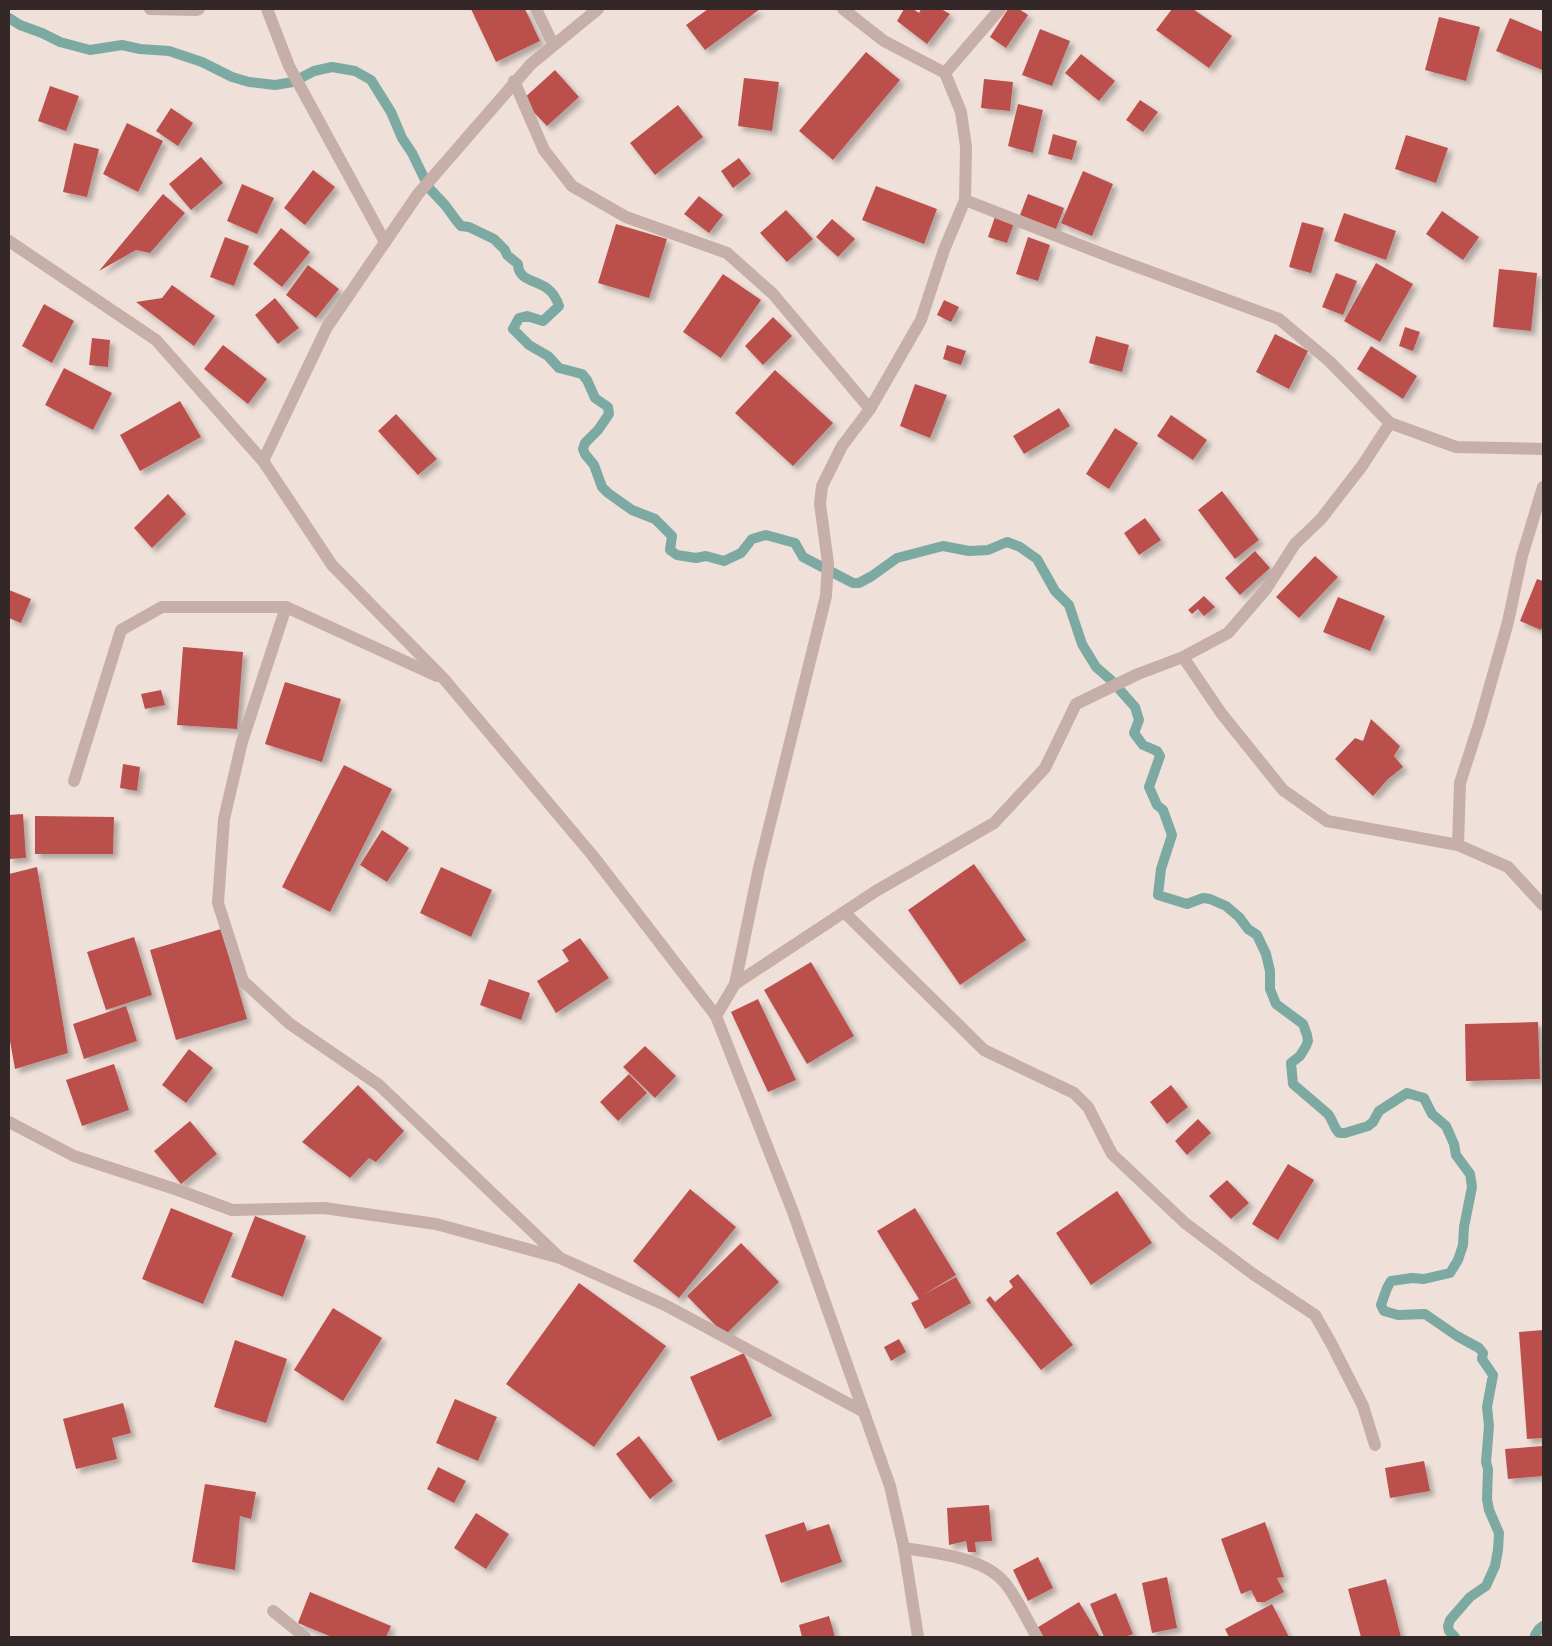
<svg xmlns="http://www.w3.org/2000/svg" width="1552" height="1646" viewBox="0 0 1552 1646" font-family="Rubik,sans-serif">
  <defs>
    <filter id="shadow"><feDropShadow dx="4.5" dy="4.5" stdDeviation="2.5" flood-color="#0004"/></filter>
  </defs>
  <rect width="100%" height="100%" fill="#efe1da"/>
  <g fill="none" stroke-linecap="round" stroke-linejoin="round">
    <g stroke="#7ca9a2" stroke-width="10">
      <path d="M9 18 20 25 42 33 60 42 90 50 122 45 140 49 169 51 202 62 232 77 249 82 275 85 293 82 314 71 332 67 355 71 371 80 391 112 402 138 412 153 429 188 445 205 456 220 461 226 469 227 494 239 505 250 507 255 518 264C518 281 537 280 548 289 553 293 557 300 559 306L543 321 527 316 519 318 513 329 529 345 548 356 559 368 582 374 587 380 595 398 608 407 609 414 598 430 585 443 583 449 585 454 594 465 602 487 608 493 632 510 655 519 672 536 670 550 677 555 696 558 706 556 724 561 741 553 752 539 766 535 795 543 803 557 853 583H859L872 576 897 558 943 546 969 551 988 550 1007 542 1020 547 1037 559 1055 591 1069 605 1082 644 1096 667 1111 680 1135 707 1139 720 1134 733 1143 745 1157 751 1160 756 1149 787 1157 805 1163 810 1172 835 1161 869 1158 895 1187 904 1203 898 1210 899 1226 906 1239 917 1248 929 1257 935 1266 954 1270 971V989L1276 1004 1303 1024 1307 1035 1308 1041 1306 1046 1300 1056 1291 1063 1293 1084 1328 1114C1333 1120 1333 1127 1339 1133H1345L1368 1126 1373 1122 1379 1111 1407 1093 1424 1098 1432 1114 1446 1126 1454 1144 1456 1155 1470 1174 1472 1187 1464 1227 1463 1245 1458 1260 1450 1273 1424 1279 1412 1278 1391 1281 1387 1288 1381 1305 1384 1311 1398 1315 1425 1314 1457 1336 1479 1348 1483 1353 1482 1359 1493 1375 1487 1407 1489 1426 1486 1462 1488 1469 1487 1499 1489 1510 1499 1533 1498 1550 1495 1566 1486 1586 1470 1597 1450 1620 1448 1626 1449 1631 1455 1637"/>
      <path d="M1536 1637 1535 1635 1539 1629 1543 1626"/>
    </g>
  </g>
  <g fill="#bb504c" filter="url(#shadow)">
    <path d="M471 9H525L540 41 496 62Z"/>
    <path d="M708 9H760L705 50 686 25Z"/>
    <path d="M904 9H913L919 13 921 9H941L950 14 927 44 897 21Z"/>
    <path d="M1008 9H1019L1028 15 1006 48 990 37Z"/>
    <path d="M1172 9H1193L1232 36 1209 68 1156 30Z"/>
    <path d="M1439 17 1480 27 1466 81 1425 70Z"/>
    <path d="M1510 18 1543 32V70L1496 51Z"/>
    <path d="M1040 29 1070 41 1052 86 1022 75Z"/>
    <path d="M866 52 900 80 833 160 799 131Z"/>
    <path d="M1081 54 1115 81 1099 101 1065 73Z"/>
    <path d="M555 70 579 97 547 126 522 100Z"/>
    <path d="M744 78 779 82 772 131 738 126Z"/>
    <path d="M984 79 1013 82 1010 111 981 108Z"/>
    <path d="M50 86 79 96 66 131 38 121Z"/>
    <path d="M1140 100 1158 112 1143 132 1126 120Z"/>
    <path d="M1018 104 1043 110 1033 153 1008 146Z"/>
    <path d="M678 105 703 137 655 175 630 143Z"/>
    <path d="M171 108 193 123 178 146 156 131Z"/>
    <path d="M127 123 163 141 138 192 103 174Z"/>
    <path d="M1053 134 1077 141 1072 160 1048 154Z"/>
    <path d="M1406 135 1448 148 1436 183 1395 169Z"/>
    <path d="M74 143 99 149 87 197 63 192Z"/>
    <path d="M201 157 223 183 191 210 169 184Z"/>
    <path d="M739 158 751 174 733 188 721 171Z"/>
    <path d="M313 170 335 187 305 225 284 208Z"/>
    <path d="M1083 171 1113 184 1092 236 1061 223Z"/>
    <path d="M242 184 274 198 257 234 227 221Z"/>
    <path d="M876 186 937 209 924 244 862 220Z"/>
    <path d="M163 194 185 213 150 253 136 250 99 271Z"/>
    <path d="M1028 194 1064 208 1056 229 1020 215Z"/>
    <path d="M699 196 723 215 709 233 684 214Z"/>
    <path d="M786 210 813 239 787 262 760 233Z"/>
    <path d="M1442 211 1479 237 1463 260 1426 234Z"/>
    <path d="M1344 213 1396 231 1386 260 1334 241Z"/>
    <path d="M996 214 1015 220 1007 243 988 237Z"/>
    <path d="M832 219 855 239 838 257 816 237Z"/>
    <path d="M1302 222 1324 228 1311 273 1289 267Z"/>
    <path d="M616 224 667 239 649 298 598 283Z"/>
    <path d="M281 228 310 252 282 287 253 264Z"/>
    <path d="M225 237 249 246 234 286 210 277Z"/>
    <path d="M1028 237 1050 245 1038 281 1016 274Z"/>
    <path d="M1376 263 1413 284 1380 342 1344 321Z"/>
    <path d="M308 265 339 289 316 318 286 295Z"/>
    <path d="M1499 269 1537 273 1531 331 1493 327Z"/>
    <path d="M1336 273 1357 281 1343 315 1322 307Z"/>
    <path d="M723 274 761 300 721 358 683 332Z"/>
    <path d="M172 285 215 316 194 346 136 302 162 298Z"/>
    <path d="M275 298 299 328 278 344 255 315Z"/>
    <path d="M944 300 959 307 951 322 937 315Z"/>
    <path d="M44 304 74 321 52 363 22 346Z"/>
    <path d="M773 317 792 336 763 365 745 346Z"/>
    <path d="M1405 327 1420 332 1413 351 1399 346Z"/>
    <path d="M1275 334 1308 351 1289 389 1256 372Z"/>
    <path d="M1096 336 1129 345 1122 372 1089 363Z"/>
    <path d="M92 338 110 340 108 367 89 365Z"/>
    <path d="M223 345 267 379 248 404 204 369Z"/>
    <path d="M947 345 966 351 961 365 943 359Z"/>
    <path d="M1371 346 1417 376 1403 399 1357 369Z"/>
    <path d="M64 368 112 393 93 430 45 405Z"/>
    <path d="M775 370 833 423 793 466 735 413Z"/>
    <path d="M915 384 947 395 930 438 900 426Z"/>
    <path d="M180 401 201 437 140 471 120 435Z"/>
    <path d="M1059 408 1070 426 1024 454 1013 436Z"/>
    <path d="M396 414 437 459 418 475 378 431Z"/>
    <path d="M1171 415 1207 440 1193 460 1157 436Z"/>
    <path d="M1115 428 1138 443 1109 489 1086 474Z"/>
    <path d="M1222 491 1259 540 1235 559 1198 510Z"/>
    <path d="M168 494 186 514 152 548 134 528Z"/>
    <path d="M1145 518 1161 540 1139 555 1124 533Z"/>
    <path d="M1255 551 1270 568 1240 595 1225 578Z"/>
    <path d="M1315 556 1338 577 1299 618 1276 597Z"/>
    <path d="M1537 579 1543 581V625L1541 630 1520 621Z"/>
    <path d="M9 590 31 599 21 623 9 618Z"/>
    <path d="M1204 596 1215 607 1204 616 1198 609 1192 614 1188 610Z"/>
    <path d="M1338 597 1385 616 1370 651 1323 632Z"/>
    <path d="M183 647 243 652 237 729 177 725Z"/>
    <path d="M285 682 341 699 322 762 265 744Z"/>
    <path d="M161 690 165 705 145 709 141 694Z"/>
    <path d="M1371 719 1400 746 1394 756 1403 767 1388 779 1373 796 1335 759 1355 738 1363 741Z"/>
    <path d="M123 764 140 767 137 791 120 788Z"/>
    <path d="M344 765 392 789 330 912 282 887Z"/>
    <path d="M23 814 26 858 9 859V815Z"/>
    <path d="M35 816 114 817 113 854H35Z"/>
    <path d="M382 830 409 848 387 882 360 865Z"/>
    <path d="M974 864 1026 940 960 985 908 910Z"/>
    <path d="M37 867 68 1053 15 1069 9 1035V874Z"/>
    <path d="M441 867 492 890 471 937 420 913Z"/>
    <path d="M221 929 247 1019 176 1040 150 950Z"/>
    <path d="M134 937 152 995 106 1010 87 952Z"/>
    <path d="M580 938 609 978 556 1013 537 981 569 961 562 950Z"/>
    <path d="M811 962 854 1036 807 1064 764 990Z"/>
    <path d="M489 979 530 993 521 1020 480 1005Z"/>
    <path d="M758 999 796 1080 768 1092 731 1012Z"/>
    <path d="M126 1006 137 1041 84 1059 73 1024Z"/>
    <path d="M1538 1022 1540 1079 1466 1081 1465 1024Z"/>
    <path d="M645 1046 676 1076 655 1098 623 1067Z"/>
    <path d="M189 1049 213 1068 186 1103 162 1085Z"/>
    <path d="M114 1064 129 1110 82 1126 66 1080Z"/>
    <path d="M629 1074 647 1093 618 1121 600 1102Z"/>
    <path d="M358 1085 404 1131 376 1162 369 1158 350 1178 302 1142Z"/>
    <path d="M1171 1085 1188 1107 1167 1124 1150 1102Z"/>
    <path d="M1198 1119 1211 1133 1187 1155 1175 1141Z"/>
    <path d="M190 1121 217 1154 181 1184 154 1151Z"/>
    <path d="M1288 1164 1314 1180 1278 1240 1252 1224Z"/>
    <path d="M1227 1180 1249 1203 1231 1219 1209 1196Z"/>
    <path d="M690 1189 736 1227 679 1298 633 1261Z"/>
    <path d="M1117 1191 1152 1243 1091 1285 1056 1233Z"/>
    <path d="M171 1208 233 1233 203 1304 142 1279Z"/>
    <path d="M915 1208 956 1275 923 1295 956 1277 971 1303 925 1329 911 1303 919 1299 877 1231Z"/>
    <path d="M255 1216 306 1236 283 1297 231 1277Z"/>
    <path d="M741 1243 779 1282 725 1335 687 1296Z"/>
    <path d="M1018 1274 1073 1345 1041 1370 986 1300 990 1296 995 1302 1013 1287 1009 1281Z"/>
    <path d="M579 1283 666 1346 594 1447 506 1384Z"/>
    <path d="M333 1308 382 1338 343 1401 294 1370Z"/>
    <path d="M1543 1330V1438L1527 1439 1519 1332Z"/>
    <path d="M899 1339 906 1352 891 1361 884 1347Z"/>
    <path d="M235 1340 287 1359 266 1423 214 1407Z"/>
    <path d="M744 1353 772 1416 718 1441 690 1377Z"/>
    <path d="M455 1399 497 1417 478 1461 436 1443Z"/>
    <path d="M123 1403 131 1433 112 1438 117 1459 76 1469 63 1419Z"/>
    <path d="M639 1436 673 1481 650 1499 616 1454Z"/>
    <path d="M1543 1446V1476L1508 1479 1505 1449Z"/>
    <path d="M1424 1461 1430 1491 1390 1498 1385 1468Z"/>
    <path d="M438 1467 466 1481 454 1503 427 1489Z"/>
    <path d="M205 1484 256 1492 251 1519 240 1516 235 1570 192 1562Z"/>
    <path d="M989 1505 992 1541 975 1542 976 1552H968L966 1541 949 1545 947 1508Z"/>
    <path d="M476 1513 509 1534 486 1569 454 1548Z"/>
    <path d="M804 1522 807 1531 829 1524 842 1562 781 1583 765 1535Z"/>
    <path d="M1265 1522 1284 1577 1277 1578 1284 1592 1265 1602H1257L1251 1590 1241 1594 1221 1539Z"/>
    <path d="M1038 1557 1053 1588 1028 1601 1013 1570Z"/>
    <path d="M1167 1577 1177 1628 1152 1633 1142 1583Z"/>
    <path d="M1386 1579 1401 1637H1361L1348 1589Z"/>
    <path d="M310 1592 391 1626 386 1637H332L298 1623Z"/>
    <path d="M1116 1593 1133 1634 1125 1637H1104L1090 1604Z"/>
    <path d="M1079 1602 1100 1637H1041L1035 1629Z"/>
    <path d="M1272 1604 1289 1637H1229L1225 1629Z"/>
    <path d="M829 1616 835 1637H802L799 1625Z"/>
  </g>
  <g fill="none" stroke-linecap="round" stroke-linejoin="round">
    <g stroke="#c6afa8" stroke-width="12">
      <path d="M150 9 196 10 199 9"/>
      <path d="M267 9 289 66 385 242"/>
      <path d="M536 9 553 44"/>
      <path d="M945 73 1000 9"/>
      <path d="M514 81 544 150 572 186 626 217 727 253 773 294 870 409"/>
      <path d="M965 200 1113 258 1279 319 1329 361 1390 423 1456 447 1543 449"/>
      <path d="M9 241 156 340 263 461 332 565 444 679 593 856 716 1016 793 1212 890 1486 904 1548 918 1637"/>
      <path d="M263 461 327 327 418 194 531 64 598 9"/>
      <path d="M286 607 242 742 224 819 218 903 243 981 290 1024 379 1085 559 1257"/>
      <path d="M1183 657 1221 713 1283 790 1327 821 1458 845 1508 867 1543 905"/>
      <path d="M74 781 121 630 162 607H286L437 676"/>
      <path d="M1458 845 1460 783 1480 721 1508 622 1522 556 1543 487"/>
      <path d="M844 912 984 1050 1074 1093 1088 1107 1112 1154 1185 1223 1253 1274 1315 1315 1331 1343 1363 1406 1375 1445"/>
      <path d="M735 984 876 891 994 823 1045 768 1076 704 1138 674 1183 657 1228 633 1266 589 1295 544 1321 519 1362 466 1390 423"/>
      <path d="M716 1016 735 984 759 868 826 596 828 563 820 504 822 486 842 446 870 409 921 320 944 250 965 200 966 147 961 112 945 73 884 41 843 9"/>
      <path d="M9 1122 74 1156 178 1190 232 1210 324 1208 436 1224 560 1258 665 1305 864 1412"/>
      <path d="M904 1548C936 1553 984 1557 1005 1583 1017 1598 1027 1620 1037 1637"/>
      <path d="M273 1611 305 1637"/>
    </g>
  </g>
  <rect width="1552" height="1646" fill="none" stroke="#332827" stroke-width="20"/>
</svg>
